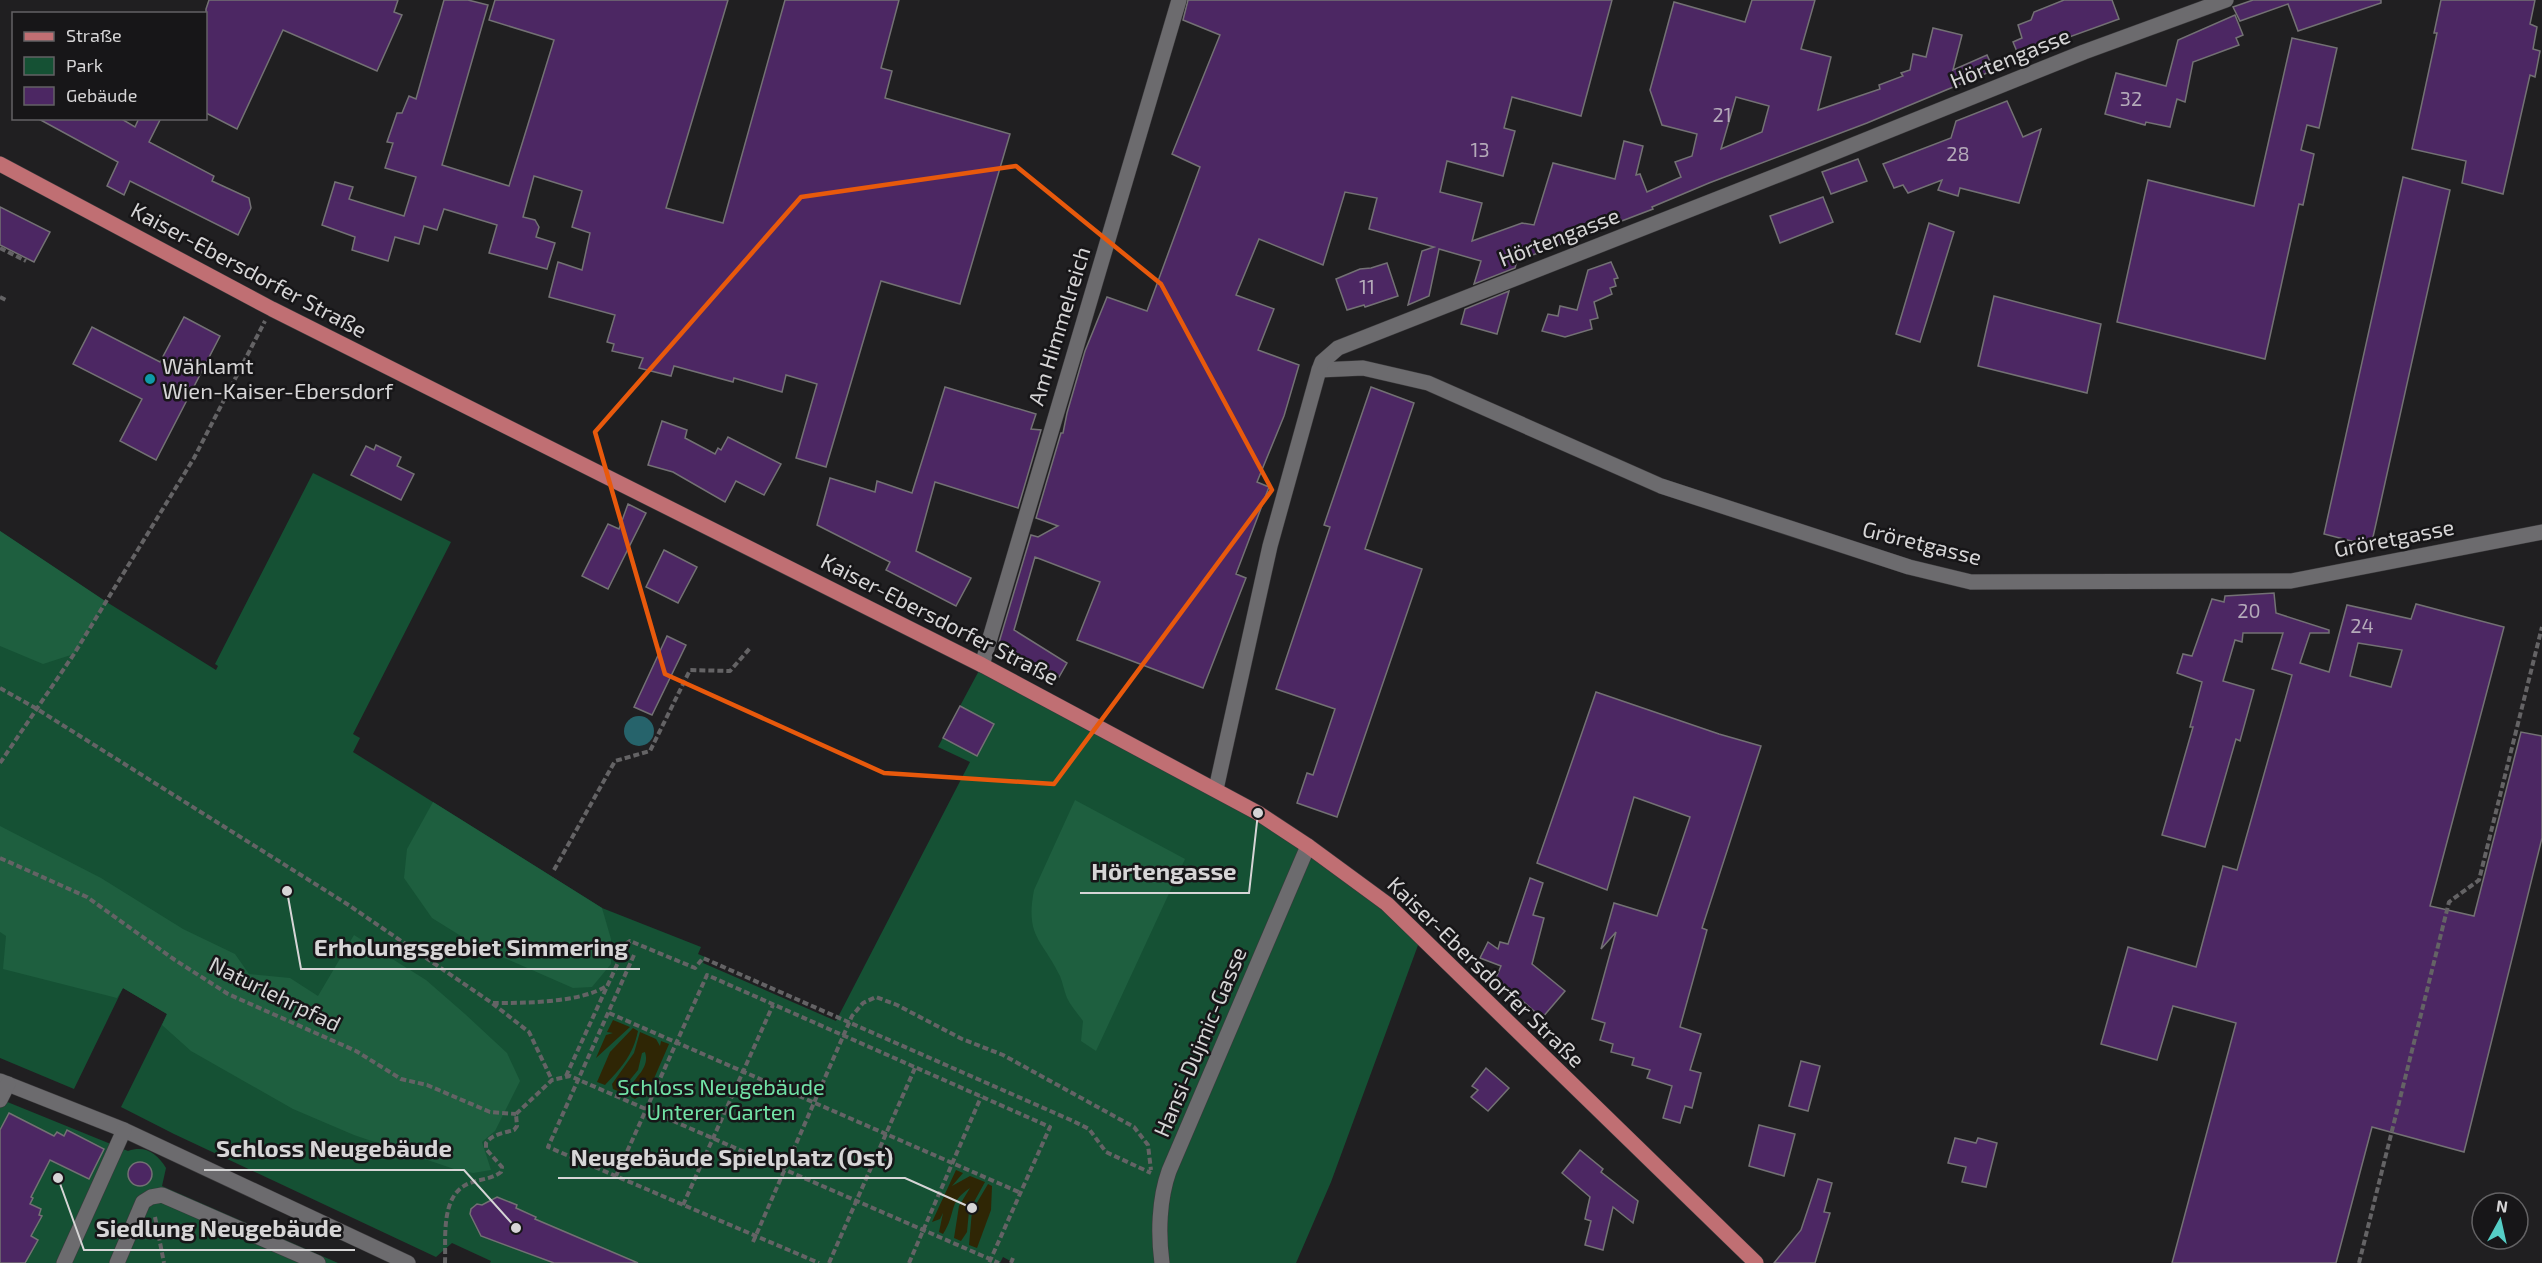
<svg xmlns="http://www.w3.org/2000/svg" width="2542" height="1263" viewBox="0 0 2542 1263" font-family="'Exo 2',sans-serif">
  <rect width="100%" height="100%" fill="#201f21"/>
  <g fill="#155134">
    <path d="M313 473 451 542 353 734 360 738 353 752 602 908 701 947 698 954 705 957 703 963 836 1021 970 762 938 747 982 665 1258 813 1421 937 1331 1182 1296 1263H1014L1003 1257 1000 1263H638L535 1219 536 1217 516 1208 517 1205 497 1197 482 1205H475L471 1209V1215L481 1236 554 1263H490L491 1261 452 1243 436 1257 174 1134 121 1107 167 1014 123 988 74 1089 0 1058V531L105 601 216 670 218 666 215 664Z"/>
    <path d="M0 1099 128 1151C145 1145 157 1153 166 1168L162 1186 338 1263H0Z"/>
  </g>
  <g fill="#1e5f3f">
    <path d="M0 531 105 601 74 654 43 664 0 646Z"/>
    <path d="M1075 800 1185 859 1096 1051 1081 1041 1083 1021C1078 1014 1071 1006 1067 998 1064 991 1063 983 1060 976 1042 939 1025 937 1034 890Z"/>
    <path d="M433 802 602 908 611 939V964L592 987 573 988 477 946 432 918 404 878 407 849Z"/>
    <path d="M0 826 101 878 183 929 235 954 249 974 290 978 318 996 354 935 426 980 465 1014 507 1053 520 1081 495 1131 482 1142 491 1170 473 1173 457 1170 354 1135 293 1109 191 1051 162 1025 167 1014 123 988 117 998 3 969 6 936 0 932Z"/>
  </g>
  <g fill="#2f2605">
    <path d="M613 1020 630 1027 596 1058 606 1035 613 1033 607 1032Z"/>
    <path d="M633 1028 638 1031C633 1055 621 1068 605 1085L597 1082 610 1052Z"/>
    <path d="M640 1032 656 1039 660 1046 661 1041 669 1044 646 1097 644 1095V1084L639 1096 635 1099 631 1097 630 1088C636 1075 650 1068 645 1052L642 1053 638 1070 620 1092 613 1089 612 1084 634 1053Z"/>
    <path d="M956 1170 963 1173 952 1186 970 1176 985 1182 969 1211 967 1232 961 1241 954 1238 959 1206 970 1188C947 1203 957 1213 943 1234L939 1232 943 1213 940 1219 932 1222Z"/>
    <path d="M988 1184 992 1186 991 1210 977 1248 969 1245 972 1211Z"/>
  </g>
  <circle fill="#26636b" cx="639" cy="731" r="15"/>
  <g fill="#4c2763" stroke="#737174" stroke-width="1.5" fill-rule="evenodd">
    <path d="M209 0H398L394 12 402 15 377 71 283 30 237 129 206 113V9Z"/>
    <path d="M444 0H468L488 5 442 165 509 186 554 40 489 20 495 0H728L666 208 723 223 785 0H899L881 68 892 71 885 98 1010 134 960 304 881 281 826 467 796 458 817 384 786 375 782 392 734 378 733 382 674 366 671 376 639 368 643 358 612 351 614 344 607 342 615 315 549 297 558 262 582 270 590 233 572 227 582 191 534 176 523 217 535 220 539 227 536 237 555 243 547 269 489 253 497 225 444 209 437 230 424 226 419 244 395 237 388 261 352 250 355 237 322 225 335 182 353 187 349 199 404 216 416 177 385 168 393 143 387 142 397 113H402L409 96 416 99Z"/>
    <path d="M1188 0H1612L1581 116 1512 97 1504 128 1515 131 1503 176 1447 161 1440 192 1482 203 1472 241 1522 223 1534 225 1553 163 1615 179 1624 141 1643 146 1636 175 1640 174 1647 192 1681 177 1675 162 1692 156 1697 134 1662 125 1650 90 1674 2 1745 22 1752 0H1815L1801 49 1831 57 1818 110 1880 89 1879 85 1903 76 1901 73 1910 70 1913 54 1926 57 1933 28 1962 35 1953 70 1987 55 1994 70 1867 123 1709 183 1652 207 1653 209 1517 261 1515 268 1474 284 1481 261 1439 249 1429 296 1408 305 1422 251 1434 247 1369 229 1377 198 1345 192 1323 265 1259 239 1236 295 1274 309 1258 350 1299 365 1284 416 1257 482 1269 487 1236 574 1246 578 1203 688 1077 640 1100 582 1035 557 1014 630 1067 663 1059 677 1041 667 1039 672 997 649 1031 535 1038 537 1058 526 1036 518 1061 433H1063L1067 413 1085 351 1107 297 1147 311 1200 167 1172 154 1220 35 1183 20ZM1736 97 1769 106 1762 132 1721 149Z"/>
    <path d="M2064 0H2112L2119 19 2069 37 2068 40 2020 59 2013 42 2022 38 2018 25 2031 20 2034 12Z"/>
    <path d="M2253 0H2381V3L2298 31 2288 4 2240 21 2233 7Z"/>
    <path d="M2441 0H2535L2530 24 2537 27 2533 49 2540 51 2535 77 2530 75 2503 194 2462 183 2466 161 2412 149 2437 33H2434Z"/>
    <path d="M2235 15 2243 35 2236 38 2239 45 2193 62 2185 102 2177 99 2170 127 2146 122 2145 125 2105 114 2116 73 2166 86 2178 40Z"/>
    <path d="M2292 38 2337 48 2319 128 2307 125 2301 150 2314 154 2303 205 2299 204 2265 359 2117 322 2148 180 2254 206Z"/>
    <path d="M2007 101 2023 137 2041 129 2019 203 1960 188 1958 196 1938 190 1942 180 1908 193 1903 185 1894 188 1883 164 1951 138 1956 121Z"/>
    <path d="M37 118H120L135 127 139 118H161L149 142 214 176 212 181 249 198 251 208 238 235 130 181 124 195 107 186 118 162Z"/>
    <path d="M1858 159 1867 181 1831 194 1822 172Z"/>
    <path d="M2403 177 2450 190 2371 546 2324 534Z"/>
    <path d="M1823 197 1833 222 1780 243 1770 216Z"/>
    <path d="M0 207 50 232 34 262 0 245Z"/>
    <path d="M1929 223 1954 232 1920 342 1896 334Z"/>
    <path d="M1611 262 1618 278 1614 279 1616 286 1610 288 1612 294 1594 302 1598 318 1590 320 1592 329 1565 337 1542 331 1548 314 1558 316 1560 306 1577 310 1588 270Z"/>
    <path d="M1387 263 1398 296 1365 307 1364 305 1347 310 1336 279 1360 269 1371 268Z"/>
    <path d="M1509 291 1497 334 1461 324 1465 309Z"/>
    <path d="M1994 296 2101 324 2087 393 1978 366Z"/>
    <path d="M184 317 220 336 156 460 120 441 142 399 73 364 92 327 160 362Z"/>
    <path d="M945 387 1036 414 1031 429 1041 430 1018 508 935 482 916 551 971 578 956 606 886 570 890 562 817 525 830 478 875 492 877 481 912 493Z"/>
    <path d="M1371 387 1414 403 1365 549 1422 569 1337 817 1297 803 1307 773 1313 775 1335 709 1276 689 1330 527 1324 525Z"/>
    <path d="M662 421 687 430 685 438 715 454 718 448 721 450 728 437 781 464 764 495 736 481 725 502 673 472 648 465Z"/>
    <path d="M376 445 401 457 397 466 414 474 401 500 351 475 366 446 374 450Z"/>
    <path d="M628 504 646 513 608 589 582 576 608 524 619 529Z"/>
    <path d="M664 550 697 567 678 603 646 587Z"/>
    <path d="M2274 593 2276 613 2329 630V633H2310L2300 663 2329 672 2347 605 2411 619 2416 604 2504 627 2430 906 2474 916 2521 732 2542 736V838L2464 1152 2372 1127 2336 1263H2172L2236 1023 2173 1006 2157 1060 2101 1044 2128 947 2196 967 2223 866 2237 870 2292 675 2272 669 2283 633H2243L2242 642 2235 640 2223 681 2254 690 2240 741 2236 739 2205 847 2162 835 2193 727H2190L2202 682 2177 673 2183 654 2192 656 2212 599 2224 602 2225 596ZM2358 643 2402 650 2391 687 2350 676Z"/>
    <path d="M667 636 686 645 652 715 634 707Z"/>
    <path d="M1596 692 1719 734 1761 746 1702 928 1707 930 1680 1027 1701 1034 1690 1070 1701 1073 1692 1108 1685 1106 1680 1123 1663 1118 1672 1086 1647 1078 1650 1070 1632 1065 1634 1058 1611 1052 1613 1044 1600 1040 1605 1023 1592 1019 1616 932 1601 949 1614 903 1657 916 1690 817 1634 797 1607 890 1537 863Z"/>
    <path d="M960 706 994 724 977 756 943 738Z"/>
    <path d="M1530 878 1543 883 1533 915 1544 918 1532 964 1565 991 1542 1018 1496 978 1501 966 1480 958 1488 942 1498 949 1500 942 1508 944Z"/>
    <path d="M1801 1061 1820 1066 1808 1111 1789 1106Z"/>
    <path d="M1486 1068 1509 1088 1488 1111 1471 1097 1478 1090 1472 1086Z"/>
    <path d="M9 1113 54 1136 57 1132 64 1136 67 1130 104 1149 89 1179 50 1160 31 1197 33 1198 30 1204 41 1209 39 1215 42 1216 31 1236 38 1240 25 1263H0V1130Z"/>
    <path d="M1759 1125 1795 1134 1784 1176 1749 1166Z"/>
    <path d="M1955 1138 1976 1143 1978 1138 1997 1143 1986 1187 1962 1182 1966 1167 1948 1163Z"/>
    <path d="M1580 1150 1603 1169 1601 1172 1638 1201 1633 1223 1613 1207 1603 1250 1585 1245 1591 1221 1585 1219 1590 1197 1562 1173Z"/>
    <circle cx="140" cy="1174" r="12"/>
    <path d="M1818 1179 1832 1183 1824 1212 1830 1213 1815 1263H1774L1801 1230Z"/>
    <path d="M497 1197 517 1205 516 1208 536 1217 535 1219 638 1263H554L481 1236 470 1214 471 1209 477 1204 482 1205Z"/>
  </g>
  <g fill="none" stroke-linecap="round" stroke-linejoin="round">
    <defs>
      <g id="minor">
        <path d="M1319 370 1363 368 1428 383 1661 486 1909 567 1971 582 2291 581 2542 532"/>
        <path d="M982 665 1179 0"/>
        <path d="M1216 789 1270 546 1319 370 1322 362 1338 348 1801 166 2084 52 2226 0"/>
        <path d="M0 1081 124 1130 408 1263"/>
        <path d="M0 1100 8 1084"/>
        <path d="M64 1263 124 1130"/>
        <path d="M117 1263 143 1202 151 1197 162 1195 318 1263"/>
        <path d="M1162 1263C1158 1234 1159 1199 1169 1171L1308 846"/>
      </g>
      <path id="major" d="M0 164 272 309 982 665 1258 813 1308 846 1387 904 1756 1263"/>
    </defs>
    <use href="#minor" stroke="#3b3a3c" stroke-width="16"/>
    <use href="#major" stroke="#3b3a3c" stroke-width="16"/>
    <g stroke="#646365" stroke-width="4" stroke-dasharray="6 3" stroke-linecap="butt">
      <path d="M0 248 26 261"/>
      <path d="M0 297 6 300"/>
      <path d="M0 688 37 709 347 904 492 1003 529 1032 552 1080"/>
      <path d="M0 763 74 654 194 458 265 321"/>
      <path d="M0 858 87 897 175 960 228 994 356 1051 401 1079 427 1085 490 1112 516 1114"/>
      <path d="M554 870 615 761 650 751 690 670 730 671 751 647"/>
      <path d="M634 955 548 1147 819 1263"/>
      <path d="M493 1003C524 1003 582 1003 608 985"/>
      <path d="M609 1013 1021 1193"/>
      <path d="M566 1076 627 943 630 941 695 968 703 958 1073 1121 1089 1129 1106 1152 1151 1173"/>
      <path d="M516 1114 552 1080 570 1076 999 1263"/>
      <path d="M616 1176 707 975 1050 1127 989 1263"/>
      <path d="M683 1205 773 1005"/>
      <path d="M155 1217 164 1263"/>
      <path d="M753 1242 852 1016 863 1003 876 997 897 1005 962 1039 1003 1055 1134 1127 1148 1145 1151 1170"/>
      <path d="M445 1263C446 1237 440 1194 470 1183 480 1179 492 1179 501 1172L502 1167 486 1149V1143C492 1134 504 1133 514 1130L517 1126 516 1114"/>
      <path d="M829 1263 915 1068"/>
      <path d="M909 1263 981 1097"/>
      <path d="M1011 1263 1013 1258"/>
      <path d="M2359 1263 2449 902 2479 880 2542 627"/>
    </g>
    <use href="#minor" stroke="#6c6b6e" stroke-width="15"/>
    <use href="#major" stroke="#c06f73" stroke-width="15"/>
  </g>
  <path fill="none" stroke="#e8590c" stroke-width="4.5" stroke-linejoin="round" d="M1016 166 1161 284 1272 490 1054 784 884 773 665 674 595 432 801 197Z"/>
  <circle fill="#0f9aa8" stroke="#171618" stroke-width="2" cx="150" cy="379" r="6"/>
  <g text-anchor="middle" stroke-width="5" stroke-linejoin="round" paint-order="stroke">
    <g font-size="20" fill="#b4aab9">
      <text x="2131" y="106">32</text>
      <text x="1722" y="122">21</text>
      <text x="1480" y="157">13</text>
      <text x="1958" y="161">28</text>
      <text x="1367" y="294">11</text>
      <text x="2249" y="618">20</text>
      <text x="2362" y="633">24</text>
    </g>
    <g font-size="22" fill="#d6d5d6" stroke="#171618">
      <text transform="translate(2010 58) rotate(-22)" y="8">Hörtengasse</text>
      <text transform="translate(1559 237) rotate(-21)" y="8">Hörtengasse</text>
      <text transform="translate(249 270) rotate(28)" y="8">Kaiser-Ebersdorfer Straße</text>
      <text transform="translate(1059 326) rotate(-73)" y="8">Am Himmelreich</text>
      <text transform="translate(2394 538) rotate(-11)" y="8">Gröretgasse</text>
      <text transform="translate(1922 543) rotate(14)" y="8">Gröretgasse</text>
      <text transform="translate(940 619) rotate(27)" y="8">Kaiser-Ebersdorfer Straße</text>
      <text transform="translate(1486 972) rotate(44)" y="8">Kaiser-Ebersdorfer Straße</text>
      <text transform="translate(275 994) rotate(26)" y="8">Naturlehrpfad</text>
      <text transform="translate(1200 1042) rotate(-67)" y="8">Hansi-Dujmic-Gasse</text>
    </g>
    <g font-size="22" fill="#d6d5d6" stroke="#171618" text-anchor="start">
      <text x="162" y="374">Wählamt<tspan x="162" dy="25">Wien-Kaiser-Ebersdorf</tspan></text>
    </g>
    <g font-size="22" fill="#71e2a6" stroke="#171618">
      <text x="721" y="1095">Schloss Neugebäude<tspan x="721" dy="25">Unterer Garten</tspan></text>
    </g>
  </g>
  <path fill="none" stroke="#d6d5d6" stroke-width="2" d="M1258 813L1249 893H1080M287 891L301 969H640M516 1228L464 1170H204M972 1208L905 1178H558M58 1178L84 1250H355"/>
  <g fill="#d6d5d6" stroke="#171618" stroke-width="2">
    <circle cx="1258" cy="813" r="6"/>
    <circle cx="287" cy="891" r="6"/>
    <circle cx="516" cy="1228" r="6"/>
    <circle cx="972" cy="1208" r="6"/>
    <circle cx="58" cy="1178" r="6"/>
  </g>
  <g font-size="24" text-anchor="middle" font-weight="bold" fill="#d6d5d6" stroke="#171618" stroke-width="5" stroke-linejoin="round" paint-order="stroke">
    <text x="1164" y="880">Hörtengasse</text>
    <text x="471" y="956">Erholungsgebiet Simmering</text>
    <text x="334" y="1157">Schloss Neugebäude</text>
    <text x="732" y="1166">Neugebäude Spielplatz (Ost)</text>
    <text x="219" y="1237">Siedlung Neugebäude</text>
  </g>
  <rect x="12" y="12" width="195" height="108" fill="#171618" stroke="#636264" stroke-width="1.5"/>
  <rect x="24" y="32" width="30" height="9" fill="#c06f73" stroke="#636264" stroke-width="1.5"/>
  <text x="66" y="42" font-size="18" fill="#d6d5d6">Straße</text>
  <rect x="24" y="57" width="30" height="18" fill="#155134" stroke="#636264" stroke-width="1.5"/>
  <text x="66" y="72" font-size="18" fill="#d6d5d6">Park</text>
  <rect x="24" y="87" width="30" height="18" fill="#4c2763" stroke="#636264" stroke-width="1.5"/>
  <text x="66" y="102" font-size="18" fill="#d6d5d6">Gebäude</text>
  <g transform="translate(2500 1221) rotate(8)"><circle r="28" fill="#171618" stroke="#636264" stroke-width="1.5"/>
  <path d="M0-4.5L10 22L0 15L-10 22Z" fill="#55cec6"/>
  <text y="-9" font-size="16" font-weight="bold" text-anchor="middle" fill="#d6d5d6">N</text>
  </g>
</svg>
